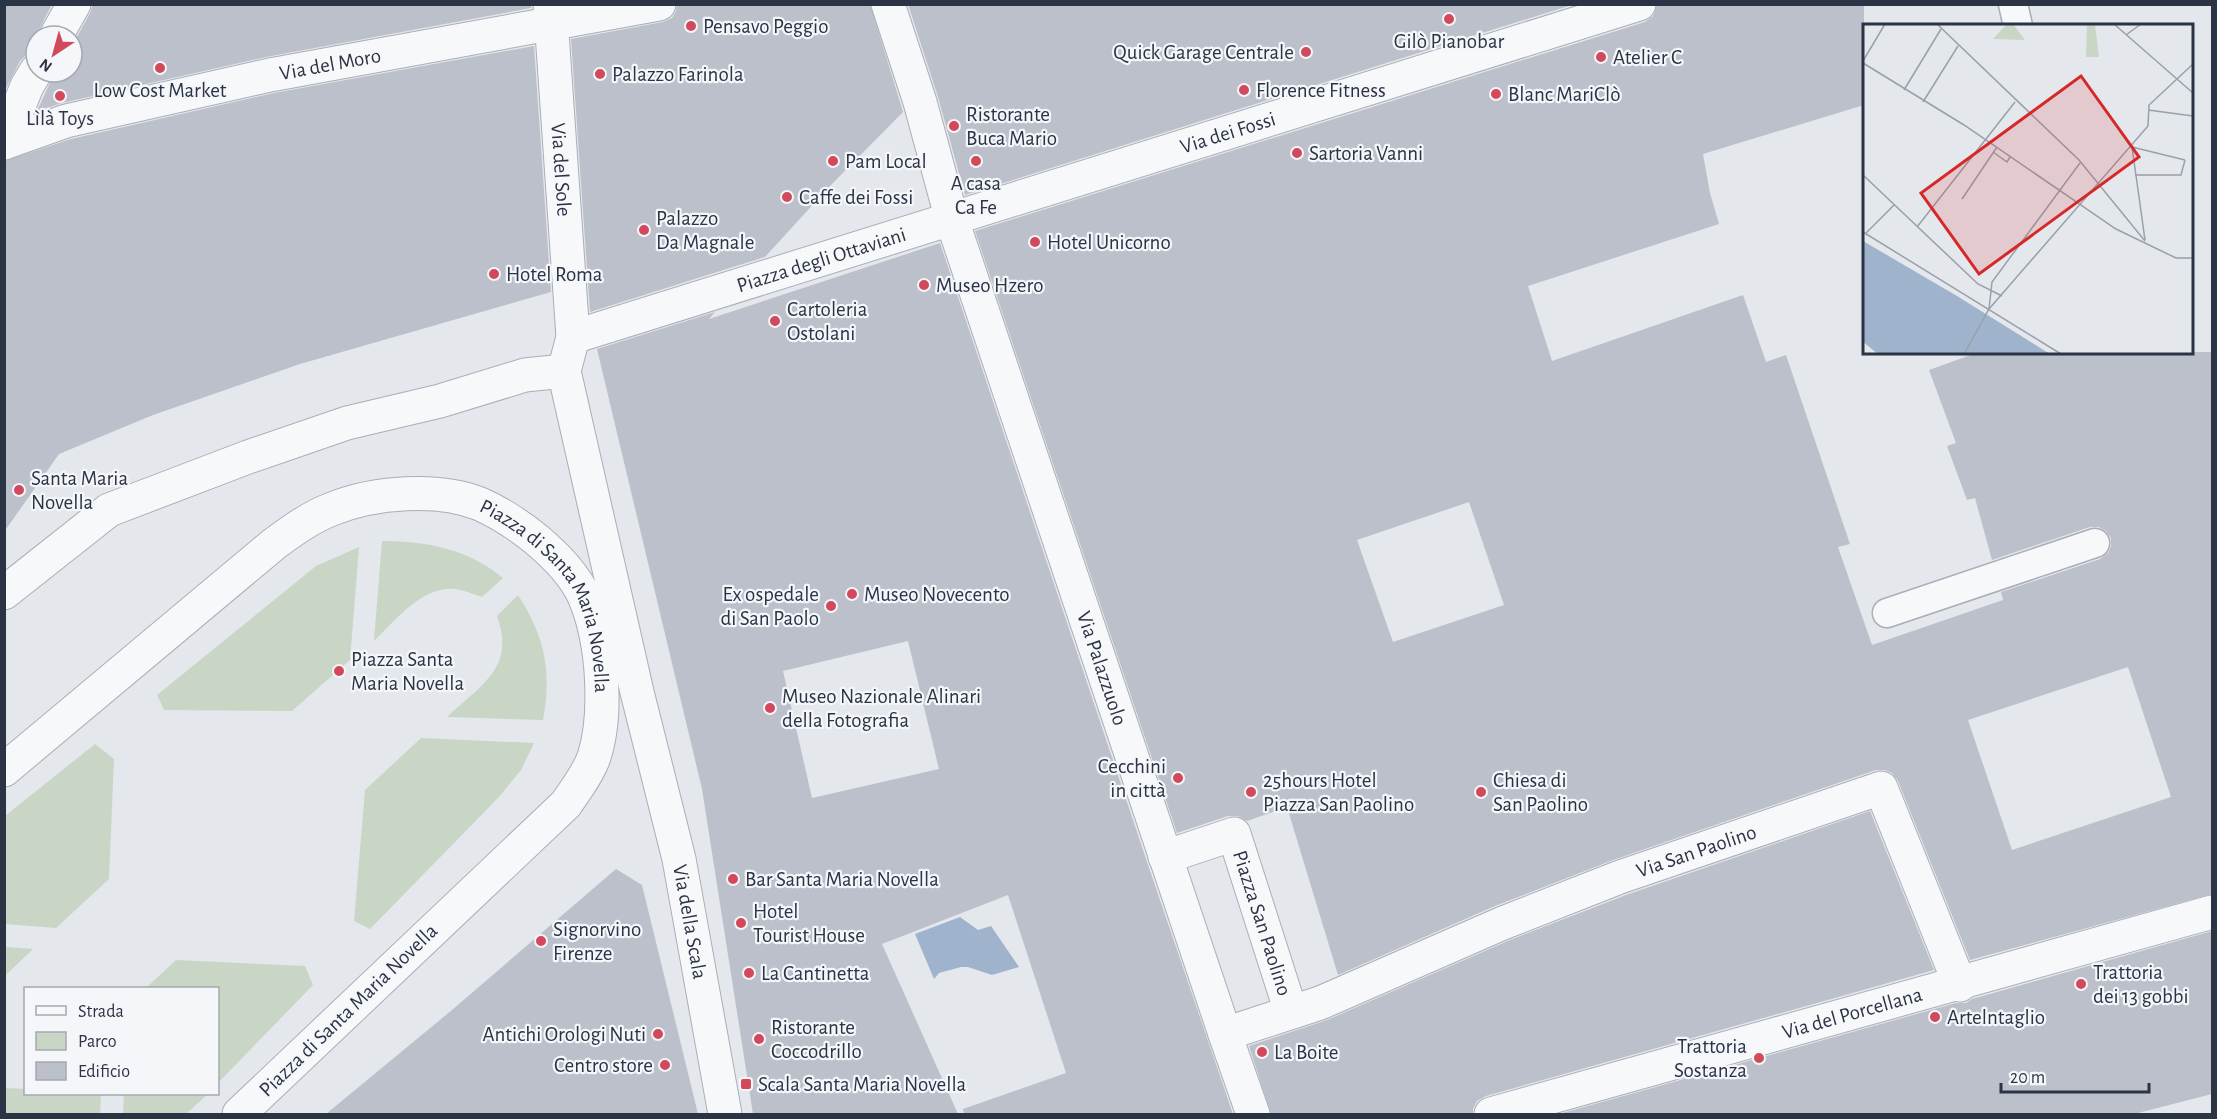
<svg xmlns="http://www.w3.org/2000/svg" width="2217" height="1119" viewBox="0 0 2217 1119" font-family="'Alegreya Sans',sans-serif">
  <rect width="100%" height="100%" fill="#e4e7ec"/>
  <g fill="#c9d6c5">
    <path d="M382 541C427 541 468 549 503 578L482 597C473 594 464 590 455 589 422 586 396 620 374 641Z"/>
    <path d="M359 547 350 660 292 711 164 710 157 695 316 566Z"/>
    <path d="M518 595C545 637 552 671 543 720L447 717C481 685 516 668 497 616Z"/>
    <path d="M421 738 534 743 521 770 498 798 370 929 354 921 365 790Z"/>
    <path d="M95 744 114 759 109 879 56 928 5 924V816Z"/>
    <path d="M5 947 33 949 5 976 4 947Z"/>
    <path d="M176 960 305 966 313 985 218 1083V988H146Z"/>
    <path d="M5 1088 25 1089 26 1094H101L100 1114H5Z"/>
    <path d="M124 1094H208L186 1114H123Z"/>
  </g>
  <path fill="#9fb4cc" d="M960 917 978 930 991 926 1019 967 992 975 968 967H961L939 973 934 979 915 934Z"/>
  <g fill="#bbc0ca" fill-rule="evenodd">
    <path d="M4 4H52L36 36V52L27 54 20 61 4 92Z"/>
    <path d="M93 4H531V8L266 57 62 103 37 111 55 72H72V46L90 13Z"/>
    <path d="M677 4H870L903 112 828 188 765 257 590 312 571 39 663 22 672 18 676 11Z"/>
    <path d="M908 4H1575L965 195 938 97Z"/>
    <path d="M1657 4H1864V105L1703 154 1710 193 1719 224 1528 286 1552 361 1743 295 1766 362 1786 355 1850 544 1838 547 1872 645 2003 600 2001 592 2100 559 2108 553 2111 546V538L2106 531 2099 527H2090L1992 560 1975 498 1967 500 1947 446 1956 443 1929 370 1979 352H2212V894L1970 960 1898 781 1892 773 1885 770H1876L1613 860 1495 906 1338 975 1287 807 1247 821 1238 816H1228L1177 833 975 231 1645 22 1653 16ZM1469 502 1504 605 1393 642 1357 540ZM2128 667 2171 797 2012 850 1968 720Z"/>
    <path d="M534 46 551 292 300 364 153 415 59 454 4 532V161L71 139 274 93Z"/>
    <path d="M940 243 1147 862 1233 1114H964L963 1109 1066 1073 1008 895 882 944 958 1114H753L702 789 597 349 715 312 709 319ZM908 641 939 769 812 798 783 671Z"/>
    <path d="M1870 811 1934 970 1486 1096 1477 1101 1473 1109V1114H1271L1249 1046 1327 1020 1510 940 1626 895Z"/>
    <path d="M616 869 642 885 698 1114H326L452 1010Z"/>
    <path d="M2212 931V1094L2134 1114H1559L1956 1003H1966L1972 999Z"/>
  </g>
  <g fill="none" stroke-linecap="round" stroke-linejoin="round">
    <defs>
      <g id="lane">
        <path d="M2013 4 2018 26"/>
        <path d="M1887 613 2095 543"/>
      </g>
      <g id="street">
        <path id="s1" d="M550 4 573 337 564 371 637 692 679 859 725 1114"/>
        <path id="s2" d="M888 4 920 102 952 220 1225 1034 1253 1114"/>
        <path d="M56 36 74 4"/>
        <path id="s3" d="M4 143 66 121 270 75 659 4"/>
        <path d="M4 143 27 86 36 71"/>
        <path id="s4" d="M573 337 1639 4"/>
        <path d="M4 593 109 510 248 457 347 423 440 401 525 375 564 371"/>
        <path id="s5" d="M4 770 274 544C293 530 311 517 332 509 374 492 438 487 480 504 500 513 520 526 537 540 556 556 574 574 584 596 594 619 599 646 601 671 603 700 603 729 594 757 588 774 576 789 566 804L239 1114"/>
        <path id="s6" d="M1165 857 1234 834 1291 1012"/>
        <path id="s7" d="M1225 1034 1320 1003 1503 923 1620 877 1881 788 1960 985"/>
        <path id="s8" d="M1491 1114 2212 912"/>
      </g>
    </defs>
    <use href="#lane" stroke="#a9aeb7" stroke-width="31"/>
    <use href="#street" stroke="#a9aeb7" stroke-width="35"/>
    <use href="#lane" stroke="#f7f8fa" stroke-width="28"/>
    <use href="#street" stroke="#f7f8fa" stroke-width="33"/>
  </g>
  <g fill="#d1495b" stroke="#f4f6f9" stroke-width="2">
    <circle cx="1449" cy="19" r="6"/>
    <circle cx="691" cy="26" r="6"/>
    <circle cx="1306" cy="52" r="6"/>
    <circle cx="1601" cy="57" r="6"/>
    <circle cx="160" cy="68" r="6"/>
    <circle cx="600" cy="74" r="6"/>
    <circle cx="1244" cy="90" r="6"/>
    <circle cx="1496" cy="94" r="6"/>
    <circle cx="60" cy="96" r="6"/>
    <circle cx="954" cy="126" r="6"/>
    <circle cx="1297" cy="153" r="6"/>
    <circle cx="833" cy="161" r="6"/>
    <circle cx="976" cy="161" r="6"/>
    <circle cx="787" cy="197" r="6"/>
    <circle cx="644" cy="230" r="6"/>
    <circle cx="1035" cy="242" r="6"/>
    <circle cx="494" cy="274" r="6"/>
    <circle cx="924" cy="285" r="6"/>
    <circle cx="775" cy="321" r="6"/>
    <circle cx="19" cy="490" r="6"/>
    <circle cx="852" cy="594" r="6"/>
    <circle cx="831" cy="606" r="6"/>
    <circle cx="339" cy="671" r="6"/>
    <circle cx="770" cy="708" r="6"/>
    <circle cx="1178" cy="778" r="6"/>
    <circle cx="1251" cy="792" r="6"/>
    <circle cx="1481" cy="792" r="6"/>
    <circle cx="733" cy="879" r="6"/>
    <circle cx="741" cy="923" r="6"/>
    <circle cx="541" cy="941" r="6"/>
    <circle cx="749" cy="973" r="6"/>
    <circle cx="2081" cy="984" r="6"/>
    <circle cx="1935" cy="1017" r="6"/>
    <circle cx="658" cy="1034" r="6"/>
    <circle cx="759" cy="1039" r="6"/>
    <circle cx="1262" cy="1052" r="6"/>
    <circle cx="1759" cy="1058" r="6"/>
    <circle cx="665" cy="1065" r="6"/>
    <rect x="740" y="1078" width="12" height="12" rx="3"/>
  </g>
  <g text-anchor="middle" stroke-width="4.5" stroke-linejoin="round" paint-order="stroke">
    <g font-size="21" fill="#2b3445" stroke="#f4f6f9" text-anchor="start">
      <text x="703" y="33">Pensavo Peggio</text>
      <text x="1449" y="48" text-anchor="middle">Gilò Pianobar</text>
      <text x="1294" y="59" text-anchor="end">Quick Garage Centrale</text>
      <text x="1613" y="64">Atelier C</text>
      <text x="612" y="81">Palazzo Farinola</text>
      <text x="160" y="97" text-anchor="middle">Low Cost Market</text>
      <text x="1256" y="97">Florence Fitness</text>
      <text x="1508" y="101">Blanc MariClò</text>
      <text x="966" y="121">Ristorante<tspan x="966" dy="24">Buca Mario</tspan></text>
      <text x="60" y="125" text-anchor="middle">Lìlà Toys</text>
      <text x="1309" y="160">Sartoria Vanni</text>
      <text x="845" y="168">Pam Local</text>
      <text x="976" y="190" text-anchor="middle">A casa<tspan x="976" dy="24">Ca Fe</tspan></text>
      <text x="799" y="204">Caffe dei Fossi</text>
      <text x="656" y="225">Palazzo<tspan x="656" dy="24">Da Magnale</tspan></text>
      <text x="1047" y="249">Hotel Unicorno</text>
      <text x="506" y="281">Hotel Roma</text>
      <text x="936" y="292">Museo Hzero</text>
      <text x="787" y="316">Cartoleria<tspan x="787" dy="24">Ostolani</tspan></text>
      <text x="31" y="485">Santa Maria<tspan x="31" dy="24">Novella</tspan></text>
      <text x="819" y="601" text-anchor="end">Ex ospedale<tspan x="819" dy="24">di San Paolo</tspan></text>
      <text x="864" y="601">Museo Novecento</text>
      <text x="351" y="666">Piazza Santa<tspan x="351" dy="24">Maria Novella</tspan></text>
      <text x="782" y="703">Museo Nazionale Alinari<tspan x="782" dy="24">della Fotografia</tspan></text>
      <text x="1166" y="773" text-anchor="end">Cecchini<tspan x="1166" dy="24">in città</tspan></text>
      <text x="1263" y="787">25hours Hotel<tspan x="1263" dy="24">Piazza San Paolino</tspan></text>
      <text x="1493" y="787">Chiesa di<tspan x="1493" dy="24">San Paolino</tspan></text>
      <text x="745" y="886">Bar Santa Maria Novella</text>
      <text x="753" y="918">Hotel<tspan x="753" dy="24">Tourist House</tspan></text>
      <text x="553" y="936">Signorvino<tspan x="553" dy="24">Firenze</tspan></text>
      <text x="2093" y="979">Trattoria<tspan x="2093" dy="24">dei 13 gobbi</tspan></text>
      <text x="761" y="980">La Cantinetta</text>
      <text x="1947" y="1024">Artelntaglio</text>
      <text x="771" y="1034">Ristorante<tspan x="771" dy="24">Coccodrillo</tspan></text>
      <text x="646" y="1041" text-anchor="end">Antichi Orologi Nuti</text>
      <text x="1747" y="1053" text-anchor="end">Trattoria<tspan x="1747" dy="24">Sostanza</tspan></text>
      <text x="1274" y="1059">La Boite</text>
      <text x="653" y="1072" text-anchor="end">Centro store</text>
      <text x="758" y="1091">Scala Santa Maria Novella</text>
    </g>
    <g font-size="21" fill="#2b3445" stroke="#f4f6f9">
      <text dy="7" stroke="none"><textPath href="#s3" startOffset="336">Via del Moro</textPath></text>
      <text dy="7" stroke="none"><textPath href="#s4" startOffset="686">Via dei Fossi</textPath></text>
      <text dy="7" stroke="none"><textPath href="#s1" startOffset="166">Via del Sole</textPath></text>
      <text dy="7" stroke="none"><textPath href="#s4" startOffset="260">Piazza degli Ottaviani</textPath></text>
      <text dy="7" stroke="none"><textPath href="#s5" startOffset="692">Piazza di Santa Maria Novella</textPath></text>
      <text dy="7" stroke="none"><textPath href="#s2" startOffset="698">Via Palazzuolo</textPath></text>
      <text dy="7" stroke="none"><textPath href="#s7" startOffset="506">Via San Paolino</textPath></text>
      <text dy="7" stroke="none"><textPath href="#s1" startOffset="934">Via della Scala</textPath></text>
      <text dy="7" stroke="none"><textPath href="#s6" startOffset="166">Piazza San Paolino</textPath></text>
      <text transform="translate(348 1010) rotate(-44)" y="7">Piazza di Santa Maria Novella</text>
      <text dy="7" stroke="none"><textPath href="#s8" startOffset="375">Via del Porcellana</textPath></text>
    </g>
  </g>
  <g transform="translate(1863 24)">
    <rect width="330" height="330" fill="#e4e7ec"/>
    <path d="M144 0H150L162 16 130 15ZM224 0H232L236 33H223Z" fill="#c9d6c5"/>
    <path d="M0 217 94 272 187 330H15L0 318Z" fill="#9fb4cc"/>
    <path fill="none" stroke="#9fb4cc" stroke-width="3" d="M0 254 59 306 82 308 104 322M0 291 10 303 38 310 74 312 101 328"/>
    <path fill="none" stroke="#9a9fa9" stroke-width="1.5" d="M74 0 216 136 282 217M251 0 330 69M263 11 278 0M0 37 22 0M0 39 101 101 253 205 313 234H330M41 66 78 5M60 78 95 22M285 86 330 92M269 123 282 216M269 123 322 136M130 128 144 138 147 133M0 151 115 260 139 272M272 151H318L322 136M99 175 134 123M54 203 152 78M0 208 198 330M3 209 31 181M126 285 129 258 217 139M101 330 126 285 285 102 286 81 330 40"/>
    <path fill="#d62828" fill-opacity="0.15" stroke="#d62828" stroke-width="3" d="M218 52 276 133 116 250 58 169Z"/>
    <rect width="330" height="330" fill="none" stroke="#2b3445" stroke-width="3"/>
  </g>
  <rect width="2217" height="1119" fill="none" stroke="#2b3445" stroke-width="12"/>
  <rect x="24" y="987" width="195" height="108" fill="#f4f6f9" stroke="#a4a8b1" stroke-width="1.5"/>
  <rect x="36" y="1006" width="30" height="9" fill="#f7f8fa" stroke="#a4a8b1" stroke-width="1.5"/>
  <text x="78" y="1017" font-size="18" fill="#2b3445">Strada</text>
  <rect x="36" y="1032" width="30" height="18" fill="#c9d6c5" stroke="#a4a8b1" stroke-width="1.5"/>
  <text x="78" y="1047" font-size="18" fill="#2b3445">Parco</text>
  <rect x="36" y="1062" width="30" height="18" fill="#bbc0ca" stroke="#a4a8b1" stroke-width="1.5"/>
  <text x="78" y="1077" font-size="18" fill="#2b3445">Edificio</text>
  <g transform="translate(54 54) rotate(216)"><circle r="28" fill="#f4f6f9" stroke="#a4a8b1" stroke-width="1.5"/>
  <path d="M0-4.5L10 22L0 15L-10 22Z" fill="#d1495b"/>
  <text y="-9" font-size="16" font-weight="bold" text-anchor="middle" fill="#2b3445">N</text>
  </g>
  <path d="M2001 1083v9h148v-9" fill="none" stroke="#2b3445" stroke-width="3"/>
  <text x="2010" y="1083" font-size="18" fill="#2b3445" stroke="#f4f6f9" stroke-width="4.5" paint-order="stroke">20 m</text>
</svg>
